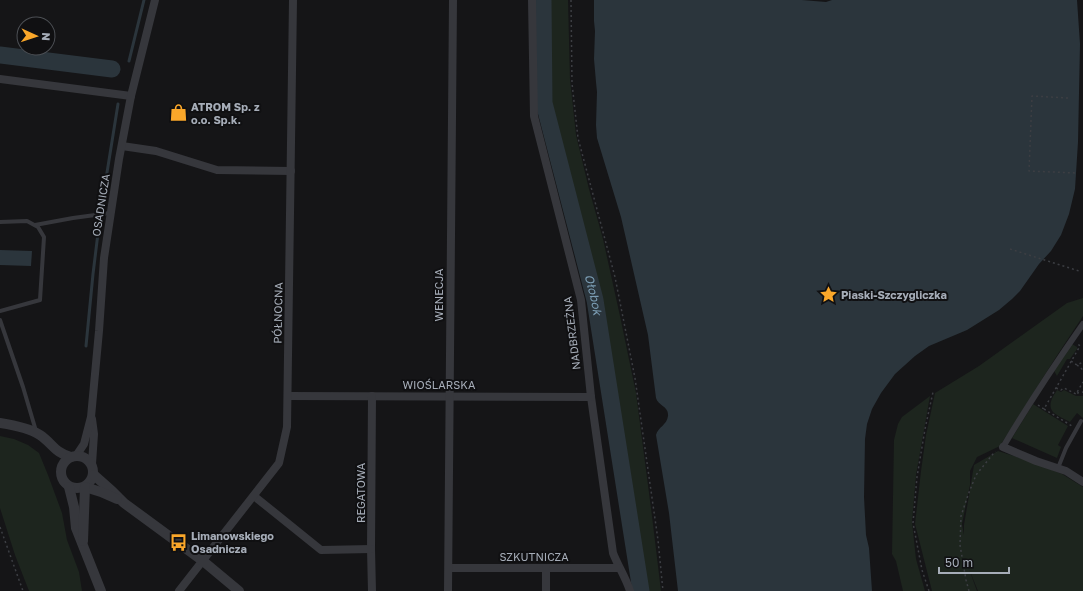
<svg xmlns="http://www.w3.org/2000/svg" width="1083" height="591" viewBox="0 0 1083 591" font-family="'Golos Text',sans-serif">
  <rect width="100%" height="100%" fill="#151517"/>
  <g fill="#1d251e">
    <path d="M549 0H568L570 79 576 135 589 189 603 239 620 316 636 393 652 516 661 591H646L635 507 617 400 608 332 601 297 568 182 549 103Z"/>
    <path d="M1083 298V316L1056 357 1000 446 977 457 970 471V485L962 524 964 535V525L974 465 998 451 1024 459 1062 474 1083 487V591H978L969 569 977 591H932L915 524 921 471 926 435 935 393 979 366 1067 303Z"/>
    <path d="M1072 344 1077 347V349L1070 359H1067L1057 376 1053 369Z"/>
    <path d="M1057 390 1061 392 1064 390 1076 396H1083V418L1077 413 1070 422C1066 420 1056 415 1053 412 1047 405 1053 396 1057 390Z"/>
    <path d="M930 396 916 475 912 522 916 559 925 591H903L896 561 892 554 894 440 898 424 902 417Z"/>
    <path d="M1033 404 1068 426 1058 445 1061 447 1057 458 1012 438Z"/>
    <path d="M0 436 14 439 28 445 39 453 48 475 62 513 67 540 79 572 82 591H29L15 555 0 508Z"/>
  </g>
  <g fill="#2b353c">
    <path d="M594 0H802L826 2 832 0H1077L1080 44 1078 142 1075 189 1069 214 1061 235 1051 251 1039 264 1020 291 1012 299 999 310 967 330 929 346 915 356 895 374 881 393 872 409 867 424 865 439 864 497 866 535 869 548 872 591H678L669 513 656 435C658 427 667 425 668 416 669 406 658 406 656 398L648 335 621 217 597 138 596 125 597 92 596 82 594 59 595 31 594 21Z"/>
    <path d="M0 250 32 251 31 266 0 265Z"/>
  </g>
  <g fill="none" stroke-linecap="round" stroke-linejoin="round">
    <g stroke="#2b353c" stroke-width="3">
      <path d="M129 61 144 0"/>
      <path d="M101 210 118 104"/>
      <path d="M86 346 93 274 99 225"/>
    </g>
    <g stroke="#2b353c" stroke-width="17">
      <path id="s1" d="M543 0 544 103 595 300 641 591"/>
      <path d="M0 55 112 69"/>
    </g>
    <g stroke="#3c3e43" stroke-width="1.5" stroke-dasharray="2 3" stroke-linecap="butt">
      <path d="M571 0 572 83 578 138 615 277 635 378 658 540 663 591"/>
      <path d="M1068 98 1032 96 1029 171 1076 173"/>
      <path d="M1010 249 1079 271"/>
      <path d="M1071 361 1077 365 1083 362"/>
      <path d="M1077 365 1083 370"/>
      <path d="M1056 388 1061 390 1064 388 1076 394 1083 382"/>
      <path d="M1077 393 1083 392"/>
      <path d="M1038 405 1044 409 1080 346 1078 344"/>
      <path d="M1044 409 1072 426"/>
      <path d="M0 527 23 591"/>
      <path d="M929 591 922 570 913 523 917 477 925 429 933 392"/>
      <path d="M969 591 966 580 960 545 961 516 968 495 976 475 993 454 996 452"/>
    </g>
    <g stroke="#36373c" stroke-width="4">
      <path d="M0 222 27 221 38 227 44 237 40 300 0 311"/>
      <path d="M35 225 73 218 110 213"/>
      <path d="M0 320 23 387 36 431"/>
      <path d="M1058 468 1066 448 1081 421"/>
    </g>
    <path stroke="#36373c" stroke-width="6" d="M1003 447C1028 405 1055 364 1083 324"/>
    <g stroke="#36373c" stroke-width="8">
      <path d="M532 0 534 116 581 300 591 397 613 553C618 566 626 578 630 591"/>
      <path d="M0 79 131 96"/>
      <path d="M122 146 156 151 217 170 291 171"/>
      <path d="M288 396 591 397"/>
      <path d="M372 396 371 549 372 591"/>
      <path d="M92 419 94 434 92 464"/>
      <path d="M1003 447 1036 461 1066 471 1083 482"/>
      <path d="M76 456 84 444 91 417 99 331 104 258 119 159 131 96 155 0"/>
      <path d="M254 496 321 550 371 549"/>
      <path d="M449 568H619"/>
      <path d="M546 568V591"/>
      <path d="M179 591 279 463 287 427 293 0"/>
      <path d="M448 591 453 0"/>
    </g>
    <g stroke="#36373c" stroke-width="10">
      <path d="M0 423C13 425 29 428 40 435 52 443 55 453 71 457"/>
      <circle cx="77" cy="472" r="16"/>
      <path d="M94 475 112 491 124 503 203 561 239 591"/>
      <path d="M69 487 74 507 76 528 101 591"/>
      <path d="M85 487 101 492 117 499"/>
      <path d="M83 541 85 487"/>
    </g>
  </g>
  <defs>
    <symbol id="shop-bare" viewBox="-9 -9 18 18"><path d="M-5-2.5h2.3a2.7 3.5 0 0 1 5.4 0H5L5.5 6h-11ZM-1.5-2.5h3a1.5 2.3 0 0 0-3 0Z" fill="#faa72a" stroke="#101012" stroke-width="2.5" paint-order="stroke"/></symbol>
    <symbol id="sight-bare" viewBox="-9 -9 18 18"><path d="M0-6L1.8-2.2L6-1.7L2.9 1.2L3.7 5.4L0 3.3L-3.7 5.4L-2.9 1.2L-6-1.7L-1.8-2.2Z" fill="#faa72a" stroke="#101012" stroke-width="2.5" paint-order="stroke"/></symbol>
    <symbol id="bus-bare" viewBox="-9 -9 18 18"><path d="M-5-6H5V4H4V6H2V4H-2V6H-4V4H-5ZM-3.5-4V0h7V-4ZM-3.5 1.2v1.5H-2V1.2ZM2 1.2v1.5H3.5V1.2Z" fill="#faa72a" stroke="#101012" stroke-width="2.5" paint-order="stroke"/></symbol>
  </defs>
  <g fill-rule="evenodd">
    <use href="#shop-bare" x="166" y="100" width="25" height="25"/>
    <use href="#sight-bare" x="816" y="282" width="25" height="25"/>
    <use href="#bus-bare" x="166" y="530" width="25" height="25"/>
  </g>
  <g text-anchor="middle" stroke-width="4" stroke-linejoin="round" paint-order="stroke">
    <g font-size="11" font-weight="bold" fill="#a6adb8" stroke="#101012" text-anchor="start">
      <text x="191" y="111">ATROM Sp. z<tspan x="191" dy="13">o.o. Sp.k.</tspan></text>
      <text x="841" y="299">Piaski-Szczygliczka</text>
      <text x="191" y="540">Limanowskiego<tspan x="191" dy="13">Osadnicza</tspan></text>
    </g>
    <g font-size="11" fill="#a6adb8" stroke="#101012">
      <text transform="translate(101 205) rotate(-81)" y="4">OSADNICZA</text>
      <text transform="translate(439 295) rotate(-90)" y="4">WENECJA</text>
      <text transform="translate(278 313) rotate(-89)" y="4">PÓŁNOCNA</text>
      <text transform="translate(572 333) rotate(-97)" y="4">NADBRZEŻNA</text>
      <text x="439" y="389">WIOŚLARSKA</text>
      <text transform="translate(361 493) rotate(-90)" y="4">REGATOWA</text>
      <text x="534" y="561">SZKUTNICZA</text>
    </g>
    <g font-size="12" font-style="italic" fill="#7c9eb5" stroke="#101012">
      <text dy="4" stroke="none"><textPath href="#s1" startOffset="301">Ołobok</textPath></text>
    </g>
  </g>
  <g transform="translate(36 36) rotate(93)"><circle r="19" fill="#101012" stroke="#4c4f54"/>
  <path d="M0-3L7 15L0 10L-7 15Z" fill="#faa72a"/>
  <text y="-6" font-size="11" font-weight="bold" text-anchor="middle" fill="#a6adb8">N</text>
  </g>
  <path d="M939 567v6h70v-6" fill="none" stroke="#a6adb8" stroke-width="2"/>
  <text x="945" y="567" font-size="12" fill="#a6adb8" stroke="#101012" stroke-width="3" paint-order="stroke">50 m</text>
</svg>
